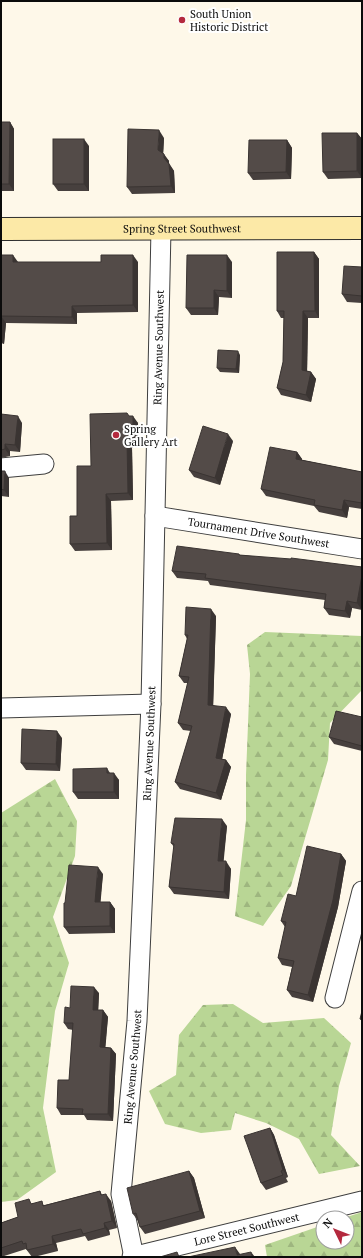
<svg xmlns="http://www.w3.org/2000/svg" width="363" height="1258" viewBox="0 0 363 1258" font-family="'PT Serif',serif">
  <defs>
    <pattern id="forest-firs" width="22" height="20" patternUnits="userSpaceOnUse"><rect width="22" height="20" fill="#b9d695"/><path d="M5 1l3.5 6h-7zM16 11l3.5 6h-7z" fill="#9eb67f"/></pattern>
  </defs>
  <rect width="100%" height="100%" fill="#fef8e9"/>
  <g fill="url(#forest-firs)">
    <path d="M265 632 362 636V690L330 723 328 760 291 886 263 926 235 916 246 820V775L250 674 247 645Z"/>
    <path d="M55 779 77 821 75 856 53 917 69 963 55 1011 43 1108 56 1172 17 1200 1 1202V813Z"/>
    <path d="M233 1004 263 1023 324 1018 351 1043 339 1086 331 1135 360 1166 319 1174 299 1139 266 1123 235 1113 231 1130 201 1133 165 1124 149 1091 176 1075 179 1035 203 1005Z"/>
    <path d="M362 1212V1257H267L265 1245 323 1225V1242H347V1218H344Z"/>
  </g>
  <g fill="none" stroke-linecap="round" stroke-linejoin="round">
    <defs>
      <g id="street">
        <path d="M1 468 44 464"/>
        <path id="s1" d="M155 516 362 549"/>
        <path d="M1 708 151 704"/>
        <path d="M335 998 362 891"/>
        <path id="s2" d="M132 1257 362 1201"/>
        <path id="s3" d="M134 1257 121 1194 137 1021 151 704 161 229"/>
      </g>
      <g id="secondary">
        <path id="s4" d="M1 229 362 228"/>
      </g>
    </defs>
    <use href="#street" stroke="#3e3e3e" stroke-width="21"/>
    <use href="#secondary" stroke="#2d2d2d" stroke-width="24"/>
    <use href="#street" stroke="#fff" stroke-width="19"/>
    <use href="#secondary" stroke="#fce9a7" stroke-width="22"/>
  </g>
  <g fill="#47403e">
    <path d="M1 122H10L14 129V191H1Z"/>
    <path d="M357 133 362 139V178L328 179 323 172Z"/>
    <path d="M164 138 163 154 169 161V163L174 171 175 193 132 194 127 187Z"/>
    <path d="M287 140 292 148 291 179 253 180 248 173Z"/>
    <path d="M89 146V191H58L53 184Z"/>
    <path d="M314 252 319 259V318H308L307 371 311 372 316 379 311 402 281 395 277 388 283 362 284 318H281L277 311Z"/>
    <path d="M1 255 18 262H138V312L77 313V324L6 323 4 344 1 343Z"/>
    <path d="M232 262V298L219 297 218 315H191L186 308Z"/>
    <path d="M362 267V303L347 302 342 294Z"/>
    <path d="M240 355 239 373 220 372 217 368Z"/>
    <path d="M1 414 22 423 20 452 10 451V456L1 458Z"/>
    <path d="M129 416 138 423V448H132L133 500 111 501 112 550 75 551 70 544 91 466Z"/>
    <path d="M233 441 220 485 194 477 189 470Z"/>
    <path d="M297 452 302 459V460L362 472V509L349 507 347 518 319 512 314 506 266 496 261 489Z"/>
    <path d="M1 471 9 478V497L1 496Z"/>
    <path d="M239 554 240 555 362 567V610L352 608 350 618 329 615 324 608 325 600 210 585 208 581 177 578 172 571Z"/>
    <path d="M216 616 213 705 231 714 222 759 226 760 231 767 221 800 180 789 175 782 191 731 183 730 178 723 188 683H184L179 676 187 639 185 635Z"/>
    <path d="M362 717V751L334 744 329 737Z"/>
    <path d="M62 738 60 771 26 770 21 763Z"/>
    <path d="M107 768 110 773 119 780V799H78L73 792Z"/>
    <path d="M227 826 223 861 231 869 229 899 174 894 169 887 174 847 171 843Z"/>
    <path d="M341 854 346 861 338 907 313 1002 292 997 287 990 292 967 282 965 278 958 285 927 281 921 296 896Z"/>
    <path d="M103 874 100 902H110L115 909V933L69 934 64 927 65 903Z"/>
    <path d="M99 993 98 1010H103L108 1017 105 1047 111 1048 116 1054 113 1121 87 1120 84 1115H61L57 1108 69 1080 73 1030 68 1029 64 1023 70 1008Z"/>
    <path d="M270 1128 274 1135 288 1177 286 1178 288 1182 266 1190 261 1183Z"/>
    <path d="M189 1171 194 1178 205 1218 145 1234 140 1227 138 1221 133 1214Z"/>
    <path d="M100 1191 102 1195 111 1201 117 1228 109 1230 110 1235 88 1241 85 1236 56 1243 58 1251 34 1257H32L26 1249 1 1257V1223L18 1217 32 1203 45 1205Z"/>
  </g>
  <g fill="#3a3432">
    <path d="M10 122 14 129V191L9 184Z"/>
    <path d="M159 130 164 138 163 157 158 150Z"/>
    <path d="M357 133 362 139V178L357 171Z"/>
    <path d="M84 139 89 146V191L84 184Z"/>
    <path d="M287 140 292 148 291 179 286 172Z"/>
    <path d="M164 154 169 161V165L164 158Z"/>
    <path d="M169 164 174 171 175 193 171 186Z"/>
    <path d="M314 252 319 259V318L315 311Z"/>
    <path d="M13 255 18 262H13Z"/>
    <path d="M133 255 138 262V312L133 305Z"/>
    <path d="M227 255 232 262V298L227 291Z"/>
    <path d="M214 290 219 297 218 315 214 308Z"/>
    <path d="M72 306 77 313V324L72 317Z"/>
    <path d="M303 311 308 318 307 377 302 370Z"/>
    <path d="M1 316 6 323 4 344 1 340Z"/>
    <path d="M238 351 240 355 239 373 236 369Z"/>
    <path d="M311 372 316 379 311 402 306 395Z"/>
    <path d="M18 416 22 423 20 452 15 445Z"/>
    <path d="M133 416 138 423V448L133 441Z"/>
    <path d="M228 434 233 441 220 485 215 478Z"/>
    <path d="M127 441 132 448 133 500 128 493Z"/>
    <path d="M5 444 10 451V456L5 449Z"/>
    <path d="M297 452 302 459 301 466 296 459Z"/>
    <path d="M5 471 9 478V497L4 490Z"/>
    <path d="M106 494 111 501 112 550 107 543Z"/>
    <path d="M344 500 349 507 347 518 342 510Z"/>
    <path d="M362 575V610L357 603Z"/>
    <path d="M347 601 352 608 350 618 345 611Z"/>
    <path d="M211 609 216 616 213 712 208 705Z"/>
    <path d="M226 707 231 714 221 765 216 758Z"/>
    <path d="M57 731 62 738 60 771 56 764Z"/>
    <path d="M226 760 231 767 221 800 216 793Z"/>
    <path d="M114 773 119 780V799L114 792Z"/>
    <path d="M222 819 227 826 223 868 218 861Z"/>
    <path d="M341 854 346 861 338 907 313 1002 308 995Z"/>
    <path d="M226 861 231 869 229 899 224 892Z"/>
    <path d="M98 867 103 874 100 909 95 902Z"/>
    <path d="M110 902 115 909V933L110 926Z"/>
    <path d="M94 987 99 993 98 1016 93 1010Z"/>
    <path d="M103 1010 108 1017 105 1053 100 1047Z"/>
    <path d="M111 1048 116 1054 113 1121 108 1114Z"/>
    <path d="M270 1128 274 1135 288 1177 283 1170Z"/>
    <path d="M189 1171 194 1178 205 1218 200 1211Z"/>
    <path d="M106 1194 111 1201 117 1228 112 1221Z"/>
    <path d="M104 1223 109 1230 110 1235 105 1228Z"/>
    <path d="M52 1236 56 1243 58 1251 53 1244Z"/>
    <path d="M235 1247 240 1254V1257L237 1255Z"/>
    <path d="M251 1252 255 1257H252Z"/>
  </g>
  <g fill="#534b48" stroke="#3a3432">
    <path d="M1 122H10L9 184H1Z"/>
    <path d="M128 129 159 130 158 150 164 154V158L169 164 171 186 127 187Z"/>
    <path d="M322 133H357V171L323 172Z"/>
    <rect x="53" y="139" width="31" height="45"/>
    <path d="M249 140H287L286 172 248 173Z"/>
    <path d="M277 252H314L315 311H303L302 370 311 372 306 395 277 388 283 362 284 311H277Z"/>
    <path d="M1 255H13V262H101V255H133V305L72 306V317L1 316Z"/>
    <path d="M187 255H227V291L214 290V308H186Z"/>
    <path d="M344 266 362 267V296L342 294Z"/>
    <path d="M218 350 238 351 236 369 217 368Z"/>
    <path d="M127 413 129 416H133V441H127L128 493 106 494 107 543 70 544V516H77V466H91L90 414Z"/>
    <path d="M1 414 18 416 15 445 5 444V449L1 450Z"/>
    <path d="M203 426 228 434 215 478 189 470Z"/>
    <path d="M270 447 297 452 296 459 362 472V503L344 500 342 510 314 505 315 500 261 489Z"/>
    <path d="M1 471H5L4 490 1 489Z"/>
    <path d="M177 546 239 554V555L291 559V558L362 567V575L357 603 347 601 345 611 324 608 326 594 205 578 206 574 172 571Z"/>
    <path d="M186 607 211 609 208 705 226 707 216 758 226 760 216 793 175 782 192 726 178 723 189 677 179 676 188 635H185Z"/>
    <path d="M336 711 362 717V746L329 737Z"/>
    <path d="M22 729 57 731 56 764 21 763Z"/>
    <path d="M107 768V773H114V792H73V769Z"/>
    <path d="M175 818 222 819 218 861H226L224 892 169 887 174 844 171 843Z"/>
    <path d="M307 846 341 854 333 900 308 995 287 990 294 961 278 958 286 922 281 921 288 894 296 896Z"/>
    <path d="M69 865 98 867 95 902H110V926L64 927V903H65Z"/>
    <path d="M71 986 94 987 93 1010H103L100 1047 111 1048 108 1114H82L83 1109 57 1108 58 1080H69L73 1023H64L65 1007 70 1008Z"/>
    <path d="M362 1011V1020L360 1019Z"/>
    <path d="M270 1128 283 1170 281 1171 283 1175 261 1183 244 1136Z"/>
    <path d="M189 1171 200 1211 140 1227 136 1213 133 1214 127 1188Z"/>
    <path d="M100 1191 101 1195 106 1194 112 1221 104 1223 105 1228 83 1234 81 1229 52 1236 53 1244 27 1250 26 1243 23 1244 22 1241 1 1248V1223L18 1217 15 1203 29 1199 31 1204 42 1201 43 1206Z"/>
    <path d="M235 1247 237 1255 251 1252 252 1257H188Z"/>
    <path d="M177 1252 179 1257H160Z"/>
  </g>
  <g fill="#b4293e" stroke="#fff" stroke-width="1.5">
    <circle cx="182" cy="20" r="4"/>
    <circle cx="116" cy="435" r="4"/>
  </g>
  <g text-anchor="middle" stroke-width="4" stroke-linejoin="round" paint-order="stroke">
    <g font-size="11" fill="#0b0b0b" stroke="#fff" text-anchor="start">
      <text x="190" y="18">South Union<tspan x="190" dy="13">Historic District</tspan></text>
      <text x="124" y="433">Spring<tspan x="124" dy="13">Gallery Art</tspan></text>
    </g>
    <g font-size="11" fill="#0b0b0b" stroke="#fff">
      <text dy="4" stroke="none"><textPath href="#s4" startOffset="181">Spring Street Southwest</textPath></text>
      <text dy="4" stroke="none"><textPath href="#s3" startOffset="912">Ring Avenue Southwest</textPath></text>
      <text dy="4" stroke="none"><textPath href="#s1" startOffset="105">Tournament Drive Southwest</textPath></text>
      <text dy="4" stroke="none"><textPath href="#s3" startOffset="516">Ring Avenue Southwest</textPath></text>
      <text dy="4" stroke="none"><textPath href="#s3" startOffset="192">Ring Avenue Southwest</textPath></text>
      <text dy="4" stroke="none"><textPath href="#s2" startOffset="118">Lore Street Southwest</textPath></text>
    </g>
  </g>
  <rect width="363" height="1258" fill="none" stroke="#0b0b0b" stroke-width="4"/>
  <g transform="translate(335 1230) rotate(313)"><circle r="19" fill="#ffffff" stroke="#9d9d9d"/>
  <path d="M0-3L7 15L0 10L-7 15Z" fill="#b4293e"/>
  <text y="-6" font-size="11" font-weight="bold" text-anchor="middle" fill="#0b0b0b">N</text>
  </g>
</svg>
